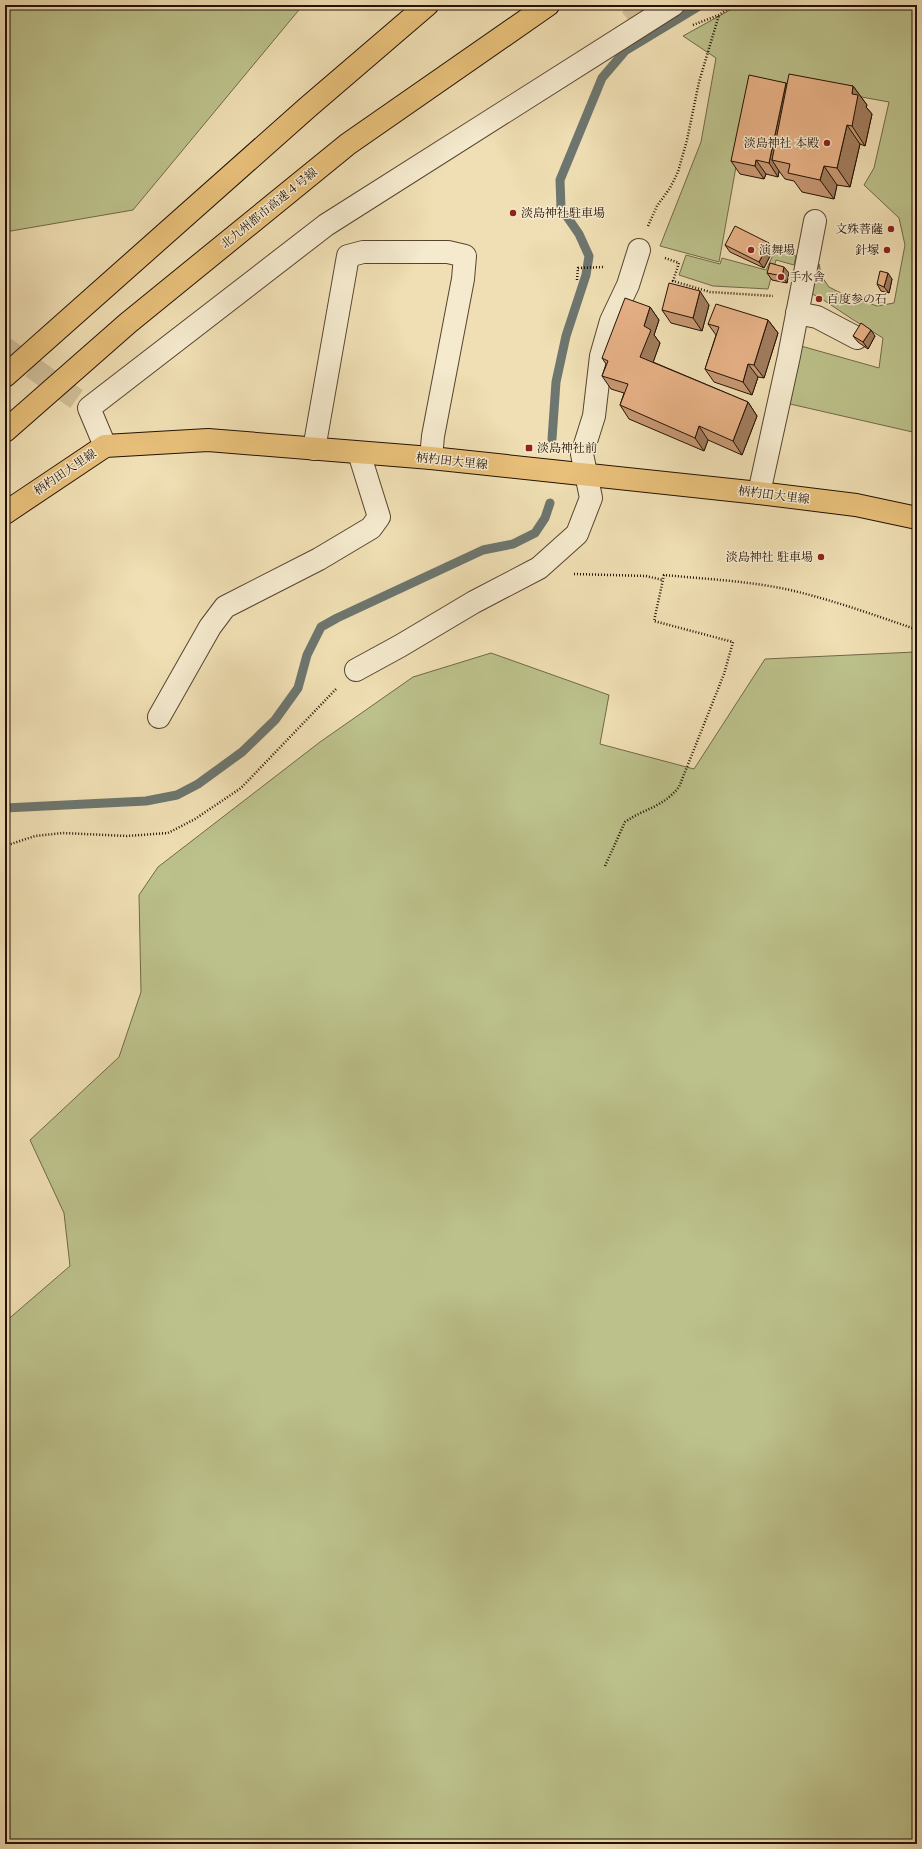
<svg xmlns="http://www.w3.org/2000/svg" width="922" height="1849" viewBox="0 0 922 1849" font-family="Cardo,'Noto Serif JP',serif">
  <rect width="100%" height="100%" fill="#f0dfb4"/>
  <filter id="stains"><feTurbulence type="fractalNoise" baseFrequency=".005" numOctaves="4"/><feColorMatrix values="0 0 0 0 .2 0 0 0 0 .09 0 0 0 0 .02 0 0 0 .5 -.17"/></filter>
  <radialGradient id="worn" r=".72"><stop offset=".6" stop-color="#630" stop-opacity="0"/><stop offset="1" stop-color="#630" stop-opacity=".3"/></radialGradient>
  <g fill="#bcc18b" stroke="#706948">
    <path d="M5 5H303L133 210 5 232Z"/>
    <path d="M739 5H917V433L790 404 801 346 879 368 883 338 852 319 819 297 812 294 819 264 822 277 829 287 841 293 877 306 894 303 905 245 899 218 864 185 874 168 889 102 752 77 719 262 660 246 701 142 716 58 683 36Z"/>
    <path d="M775 251 796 256 794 265 776 260 768 289 713 286 679 275 686 255 720 264 722 258 766 270Z"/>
    <path d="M917 647V1844H5V1322L70 1266 64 1213 30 1140 119 1057 141 992 139 895 158 867 320 742 413 677 491 653 609 695 600 744 694 769 765 659 915 652Z"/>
  </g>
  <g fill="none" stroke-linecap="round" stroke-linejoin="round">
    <g stroke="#6d766f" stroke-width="9">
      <path d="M552 439 556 382 566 336 586 275 589 256 579 234 561 208 560 180 602 78 625 51 701 5"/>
      <path d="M5 808 146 801 177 795 198 784 242 752 275 720 298 688 307 655 321 627 337 618 483 550 513 544 535 533 545 518 550 503"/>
    </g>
    <g stroke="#d1c09a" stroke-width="22" stroke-dasharray="22 11" stroke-linecap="butt">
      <path d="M630 5 646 23"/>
      <path d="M5 348 89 408"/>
    </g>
    <defs>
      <g id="minor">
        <path d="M797 313 817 317 857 338"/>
        <path d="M105 446 89 408 326 225 673 5"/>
        <path d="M314 449 348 256 363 252H448L465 256 463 279 433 436 431 458"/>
        <path d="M759 493 789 356 815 221"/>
        <path d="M356 670 400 646 474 602 539 568 577 534 591 498 582 454 594 416 601 356 611 321 628 285 639 250"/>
        <path d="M159 717 210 627 225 607 319 559 371 528 379 517 359 453"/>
      </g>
      <path id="major" d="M5 513 105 446 208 440 431 458 759 493 856 505 917 518"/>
      <g id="highway">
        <path d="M5 376 308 107 427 5"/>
        <path d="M5 431 128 323 348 144 548 5"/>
      </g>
    </defs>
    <use href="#minor" stroke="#574430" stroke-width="24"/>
    <use href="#major" stroke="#241104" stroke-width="24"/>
    <use href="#highway" stroke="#241104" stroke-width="24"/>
    <g stroke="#241104" stroke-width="2.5" stroke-dasharray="1 2" stroke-linecap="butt">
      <path d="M693 25 719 15 734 5"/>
      <path d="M648 226 657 206 670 188 678 172 687 140 699 82 719 15"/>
      <path d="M665 258 679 263 673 281 710 292 773 296"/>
      <path d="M577 280 578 268 605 267"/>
      <path d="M574 574 646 576 663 580"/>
      <path d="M5 846 35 836 63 833 127 836 168 833 195 819 241 788 337 688"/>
      <path d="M605 866 625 822C645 808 662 808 679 787L724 674 733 642 654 621 664 575C705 579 750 581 790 590 833 600 874 615 915 629"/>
    </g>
    <use href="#minor" stroke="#f5eace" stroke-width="22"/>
    <use href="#major" stroke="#e8c07a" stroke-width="22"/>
    <use href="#highway" stroke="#e8c07a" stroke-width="22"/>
  </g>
  <g fill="#c89974" stroke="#241104">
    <path d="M787 85 853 86 867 105 866 107 872 114 865 146 860 144 850 187 837 185 834 199 802 192 794 181 785 179 779 171 778 177 766 174 764 179 740 174 731 161Z"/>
    <path d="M769 243 773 250 764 268 730 252 725 245Z"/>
    <path d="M767 273H789L787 283 772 280Z"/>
    <path d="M892 279 889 293 881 291 877 284Z"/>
    <path d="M709 305 702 331 671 323 662 310Z"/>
    <path d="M650 307 659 320 654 335 660 343 653 362 748 402 757 416 742 455 708 440 704 451 629 419 620 405 624 393 611 389 602 376 606 364 602 358Z"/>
    <path d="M768 320 778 333 764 378 758 377 752 395 714 382 705 369 716 335 708 324Z"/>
    <path d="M853 336H875L868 349 858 342Z"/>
  </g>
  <g fill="#a27d5e" stroke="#241104">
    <path d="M786 83 795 96 772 160 779 171 778 177 769 163Z"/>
    <path d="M853 86 867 105 866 107 872 114 865 146 852 126V94Z"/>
    <path d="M847 125 860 144 850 187 837 168Z"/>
    <path d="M756 160 766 174 764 179 755 166Z"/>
    <path d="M824 166 837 185 834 199 820 180Z"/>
    <path d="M769 243 773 250 764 268 759 262Z"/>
    <path d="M784 267 789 273 787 283 782 276Z"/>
    <path d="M888 273 892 279 889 293 884 287Z"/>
    <path d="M700 291 709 305 702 331 693 318Z"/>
    <path d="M650 307 659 320 654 335 660 343 650 371 640 357 644 326Z"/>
    <path d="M768 320 778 333 764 378 754 365Z"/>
    <path d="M871 330 875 336 868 349 863 342Z"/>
    <path d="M748 364 758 377 752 395 743 382Z"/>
    <path d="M748 402 757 416 742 455 733 441Z"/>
    <path d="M699 426 708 440 704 451 695 438Z"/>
  </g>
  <g fill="#e8b287" stroke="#241104">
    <path d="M789 74 853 86 852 94 858 95 852 126 847 125 837 168 824 166 820 180 788 173 790 164 772 160Z"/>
    <path d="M749 75 786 83 769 163 756 160 755 166 731 161Z"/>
    <path d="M735 226 769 243 759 262 725 245Z"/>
    <path d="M770 263 784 267 782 276 767 273Z"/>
    <path d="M880 271 888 273 884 287 877 284Z"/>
    <path d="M669 283 700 291 693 318 662 310Z"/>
    <path d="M625 298 650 307 644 326 651 330 640 357 748 402 733 441 699 426 695 438 620 405 628 384 602 376 608 361 602 358Z"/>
    <path d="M716 304 768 320 754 365 748 364 743 382 705 369 719 327 708 324Z"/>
    <path d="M861 323 871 330 863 342 853 336Z"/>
  </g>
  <g fill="#8f2418" stroke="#f5eace" stroke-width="1.5">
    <circle cx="827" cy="143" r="4"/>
    <circle cx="513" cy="213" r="4"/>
    <circle cx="891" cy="229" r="4"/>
    <circle cx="751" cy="250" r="4"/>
    <circle cx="887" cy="250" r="4"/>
    <circle cx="781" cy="277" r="4"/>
    <circle cx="819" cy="299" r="4"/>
    <rect x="525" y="444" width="8" height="8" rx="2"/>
    <circle cx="821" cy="557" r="4"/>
  </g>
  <g text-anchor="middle" stroke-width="3" stroke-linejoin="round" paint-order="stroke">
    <g font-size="12" fill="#241104" stroke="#f5eace" text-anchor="start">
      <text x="819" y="147" text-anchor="end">淡島神社 本殿</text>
      <text x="521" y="217">淡島神社駐車場</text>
      <text x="883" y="233" text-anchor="end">文殊菩薩</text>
      <text x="759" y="254">演舞場</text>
      <text x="879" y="254" text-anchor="end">針塚</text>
      <text x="789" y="281">手水舎</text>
      <text x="827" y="303">百度参の石</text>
      <text x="537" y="452">淡島神社前</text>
      <text x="813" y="561" text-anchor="end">淡島神社 駐車場</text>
    </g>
    <g font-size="12" fill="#241104" stroke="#f5eace">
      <text transform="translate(269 208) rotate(-39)" y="4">北九州都市高速４号線</text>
      <text transform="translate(452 461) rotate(6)" y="4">柄杓田大里線</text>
      <text transform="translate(65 472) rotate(-34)" y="4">柄杓田大里線</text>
      <text transform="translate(774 495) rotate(7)" y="4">柄杓田大里線</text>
    </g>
  </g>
  <rect width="922" height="1849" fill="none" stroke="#f0dfb4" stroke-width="20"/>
  <rect x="6" y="6" width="910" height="1837" fill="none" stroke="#241104" stroke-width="2"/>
  <rect x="10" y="10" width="902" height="1829" fill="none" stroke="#241104"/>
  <rect width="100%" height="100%" filter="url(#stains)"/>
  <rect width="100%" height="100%" fill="url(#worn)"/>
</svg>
